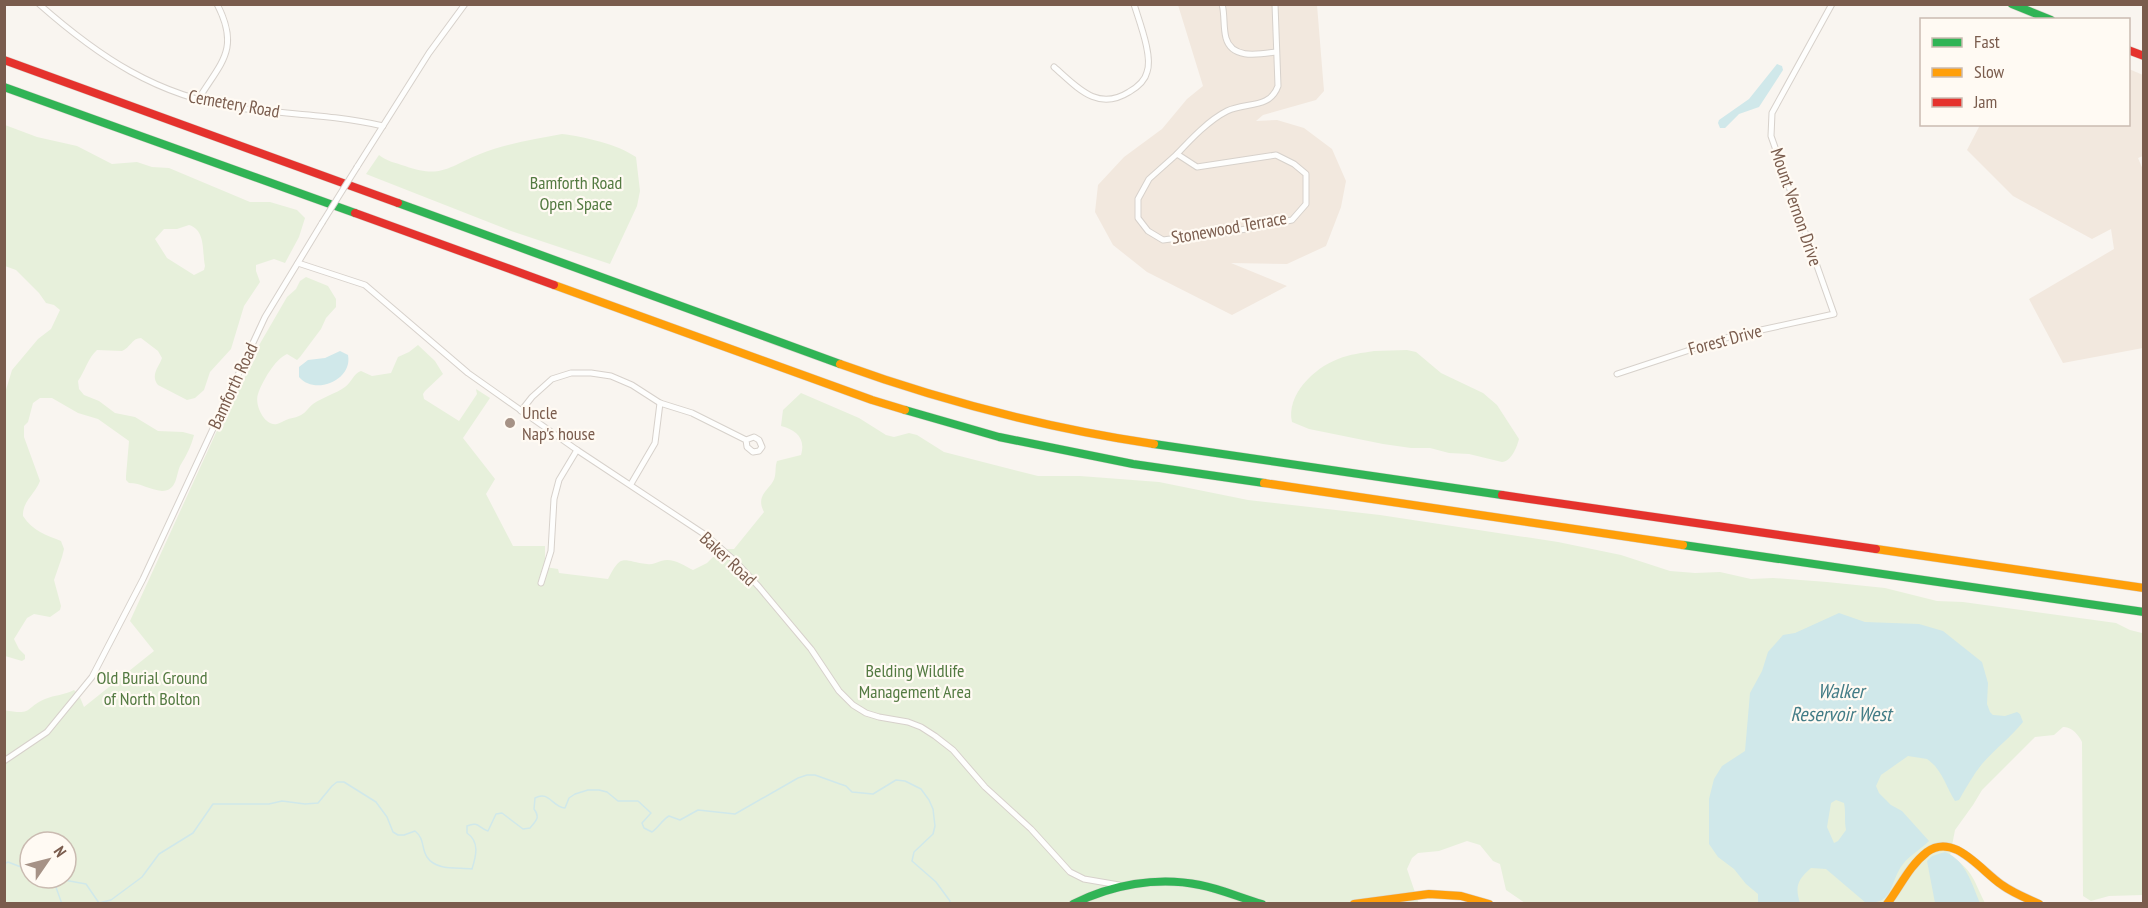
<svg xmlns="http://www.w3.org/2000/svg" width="2148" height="908" viewBox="0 0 2148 908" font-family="'PT Sans Narrow',sans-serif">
  <rect width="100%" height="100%" fill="#f9f5f0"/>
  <g fill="#f2e8de">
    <path d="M1178 5H1317L1324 91 1316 100 1263 115 1256 121 1277 120 1304 128 1332 149 1346 181 1341 207 1326 246 1287 264 1231 263 1287 286 1232 315 1147 272 1113 245 1095 212 1098 185 1124 157 1162 129 1187 99 1203 86Z"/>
    <path d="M2129 69 2143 75V156L2138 158 2144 172 2143 348 2063 363 2029 299 2114 249 2111 229 2092 239 2013 196 1967 150 1980 125 2128 124Z"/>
  </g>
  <g fill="#e7f0db" fill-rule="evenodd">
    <path d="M5 125 37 137 77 146 112 164 137 162 152 167 169 168 250 202H270L297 210 305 218 299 237 285 263 274 259 256 265V271L260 282 244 306 231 349 210 372 204 390 195 398 187 400 158 385C150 375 159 367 162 358L158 351 141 338C132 338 130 348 122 351L97 350C88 358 85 371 78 381L79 389 84 395 99 401 115 413 135 417 158 431 183 432 194 435C191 447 186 456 180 466 176 475 177 491 162 491 150 490 141 483 129 483L126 480V476L129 441 98 419 78 413 52 398H40L33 403 28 422 24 426V437L40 481C35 494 22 502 23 516 33 531 46 535 61 541L64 549 62 557 54 580 61 606 60 610 50 617 34 614 27 618 14 639 19 649 25 655V659L22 661 5 656V393L12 370 38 339 51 329 60 310 54 305 46 303 39 293 16 270 5 266ZM189 225C206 230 202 252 205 266L204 270 194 275 167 258 155 239 164 229H177Z"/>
    <path d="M562 134C585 137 617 144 636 157L640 191 637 206 610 264 511 231 366 174 379 155C386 161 396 163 405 166 441 179 448 167 480 154 505 144 535 139 562 134Z"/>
    <path d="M306 277 328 286 336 299V307L326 318 321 329 300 357 297 360 287 354C275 359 262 382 258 394 254 405 265 427 277 424 281 423 283 421 286 420 290 418 295 418 299 416 305 414 308 408 313 404 323 397 335 394 345 387 352 382 353 374 361 371L372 376 391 373 398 357 409 352 418 345 435 361 443 374 425 391 423 394 424 399 459 421 477 394 476 389 490 398 463 438 495 479 486 494 513 546H545V567L558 569 559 573 608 579C622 552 622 561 647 564 652 565 655 563 661 561 672 557 683 565 693 570L707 563 721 549H734L764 512C754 493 773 489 775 476 776 471 775 466 777 461L801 455C806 438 796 430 781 426L783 410 801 393 859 418 886 435 894 437 909 433 917 435 944 452 1038 476H1080L1159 482 1248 500 1380 515 1558 542 1621 555 1670 571 1695 573 1720 572 1751 579 1773 578 1827 582 1885 588 1937 601 1963 602 2116 623 2130 630 2142 633 2143 635V895L2109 896 2091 901 2083 896 2082 742C2079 735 2071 726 2063 727L2054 735 2035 737 1982 790 1973 805 1955 830 1950 856C1973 869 1974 882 1985 903H1525L1506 890 1500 864 1493 861 1480 845 1467 841 1439 851 1418 853 1412 858 1407 869 1419 904 5 903 4 710C34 716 24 708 45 699 55 695 64 695 74 690L79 695 84 707 154 651 130 621 225 413 255 359 258 347 287 297 296 289 300 281ZM30 842H66V878H30Z"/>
    <path d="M1374 351 1407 350 1416 352 1441 373 1483 393 1497 405 1519 439C1517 447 1511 462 1502 462L1469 454 1449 453 1430 448H1411L1383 444 1309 429 1292 422C1286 395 1314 368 1338 359 1350 354 1362 353 1374 351Z"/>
  </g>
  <g fill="#d0e8ea" fill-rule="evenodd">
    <path d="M1777 64 1782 66 1783 70 1759 107 1739 114 1725 128H1720L1718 123 1719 120 1749 99Z"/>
    <path d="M340 351 348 355C353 380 315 396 299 377V367L308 360 325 358Z"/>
    <path d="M1839 613 1865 622 1919 624 1943 631 1982 662 1988 683 1987 704 1990 712 1993 715 2005 716 2017 712 2020 714 2023 722C2011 737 1995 749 1982 764 1973 775 1966 788 1959 800L1955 801C1946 787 1942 769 1927 759L1908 756 1881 775 1876 786 1879 793 1891 805 1902 811 1929 841C1921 849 1910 855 1903 864 1889 882 1895 904 1866 903L1826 869 1811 868C1797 880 1795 887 1800 903H1758V894L1746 884 1734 869 1718 857 1709 844V799L1714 779 1722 766 1745 751 1750 693 1762 671 1768 652 1783 635 1795 633ZM1836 800 1844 803C1846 812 1844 820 1846 830L1838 841 1834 843 1827 827 1831 803Z"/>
    <path d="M1945 852C1966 860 1972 885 1980 903H1935L1927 861 1932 856Z"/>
  </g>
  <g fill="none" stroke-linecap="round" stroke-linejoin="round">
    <g stroke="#d0e8ea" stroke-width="1.5">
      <path d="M4 864 8 862 21 867 29 879 53 878 86 884 99 903 111 900 142 877 159 854 193 833 213 804H269L282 801 305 804 318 803 332 786 337 782H344L376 802 387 817 393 832 398 835H404L415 831C425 839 421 848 427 857 436 871 458 867 472 869 476 856 480 842 467 833V826C479 821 478 828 488 831L496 814 502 813 523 829 530 828C537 820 540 817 534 809L535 798C549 790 552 807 565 808L569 798 575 794 588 790H599L607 792 618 801H638L651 813 642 823 644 828 652 832C659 827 662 820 669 816L680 820 698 810 735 814 798 778 807 775H815L840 784 846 786 852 792 873 794 896 780 905 781 921 789 929 800 933 809 935 826 933 834 914 852 912 861 936 882 950 901 949 904"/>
      <path d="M53 879 62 904"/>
    </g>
    <defs>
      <g id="street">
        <path d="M39 4C99 57 157 96 238 108 286 114 336 115 383 126"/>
        <path d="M1222 4C1225 15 1223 27 1226 38 1232 60 1260 54 1276 52"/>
        <path d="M1054 67C1077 87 1097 112 1129 92 1136 88 1145 81 1147 72 1153 56 1139 21 1134 4"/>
        <path d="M198 100C220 63 241 50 217 4"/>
        <path d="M1177 154 1197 167 1276 155 1294 164 1306 174V204L1292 220 1247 229 1163 240 1148 231 1138 218V199L1149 179Z"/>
        <path d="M1177 154C1191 139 1209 120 1227 111 1246 102 1270 109 1278 86L1275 4"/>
        <path d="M357 167 429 53 465 4"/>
        <path d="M298 263 365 285 468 373 577 450 707 536 734 560 759 587 811 649 839 691 853 705 866 713 879 717 908 722 921 727 935 736 953 750 985 787 1031 829 1070 872 1084 879 1119 885"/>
        <path d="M1617 374 1729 337 1834 314 1771 136 1772 113 1832 4"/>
        <path d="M521 411 532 397 552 379 571 373H591L611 376 632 385 660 403 692 413 746 440 747 447 753 452 759 451 762 447 759 440 754 437 746 440"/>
        <path d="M631 484 655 443 660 403"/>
        <path d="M541 583 551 551 554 499 559 480 577 450"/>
        <path d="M4 761 47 732 92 677 143 579 265 317 322 223"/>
      </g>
      <g id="fast">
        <path d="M2012 4 2051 20"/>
        <path d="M4 87 355 213"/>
        <path d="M398 203 840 364"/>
        <path d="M905 410 999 437 1133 464 1264 483"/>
        <path d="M1154 444 1502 495"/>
        <path d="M1683 545 2144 612"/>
        <path d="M1073 904C1111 885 1157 876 1200 885 1221 889 1241 898 1262 904"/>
      </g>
      <g id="slow">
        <path d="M554 285 872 400 905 410"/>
        <path d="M840 364C942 401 1047 428 1154 444"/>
        <path d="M1264 483 1683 545"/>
        <path d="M1876 549 2144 588"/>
        <path d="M1354 904 1429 894 1461 896 1489 904"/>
        <path d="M1887 904C1900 887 1909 866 1927 852 1954 832 1981 871 2002 885 2013 893 2026 898 2039 904"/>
      </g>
      <g id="jam">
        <path d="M2128 50 2144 56"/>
        <path d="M4 60 398 203"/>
        <path d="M355 213 554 285"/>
        <path d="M1502 495 1876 549"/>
      </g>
    </defs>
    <use href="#street" stroke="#d7d1cb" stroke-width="7"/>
    <use href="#fast" stroke="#d9d2cb" stroke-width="9"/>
    <use href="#slow" stroke="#d9d2cb" stroke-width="9"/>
    <use href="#jam" stroke="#d9d2cb" stroke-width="9"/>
    <use href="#street" stroke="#fefefd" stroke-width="5"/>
    <use href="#fast" stroke="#30b455" stroke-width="8"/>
    <use href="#slow" stroke="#ff9f0a" stroke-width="8"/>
    <use href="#jam" stroke="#e5322d" stroke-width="8"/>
    <defs>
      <path id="street-bridge" d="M322 223 357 167"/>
    </defs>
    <use href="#street-bridge" stroke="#d7d1cb" stroke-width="7" stroke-linecap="butt"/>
    <use href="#street-bridge" stroke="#fefefd" stroke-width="5"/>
  </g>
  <circle fill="#a69286" stroke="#fffaf3" stroke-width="2" cx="510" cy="423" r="6"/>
  <g text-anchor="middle" stroke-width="4.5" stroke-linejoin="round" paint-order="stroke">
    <g font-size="18" fill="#7a5c4d" stroke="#fffaf3">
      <text transform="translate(234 104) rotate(10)" y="6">Cemetery Road</text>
      <text transform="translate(1796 207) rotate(71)" y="6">Mount Vernon Drive</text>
      <text transform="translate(1229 228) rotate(-10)" y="6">Stonewood Terrace</text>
      <text transform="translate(1725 340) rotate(-15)" y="6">Forest Drive</text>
      <text transform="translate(233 386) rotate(-65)" y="6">Bamforth Road</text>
      <text transform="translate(728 559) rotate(43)" y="6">Baker Road</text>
    </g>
    <g font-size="18" fill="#537a41" stroke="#fffaf3">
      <text x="576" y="189">Bamforth Road<tspan x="576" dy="21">Open Space</tspan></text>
      <text x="915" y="677">Belding Wildlife<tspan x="915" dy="21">Management Area</tspan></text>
      <text x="152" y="684">Old Burial Ground<tspan x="152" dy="21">of North Bolton</tspan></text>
    </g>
    <g font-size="18" fill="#7a5c4d" stroke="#fffaf3" text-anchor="start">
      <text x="522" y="419">Uncle<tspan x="522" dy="21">Nap's house</tspan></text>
    </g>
    <g font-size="20" font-style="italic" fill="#437c86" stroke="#fffaf3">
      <text x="1841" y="698">Walker<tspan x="1841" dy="23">Reservoir West</tspan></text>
    </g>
  </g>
  <rect width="2148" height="908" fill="none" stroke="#7a5c4d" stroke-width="12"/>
  <rect x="1920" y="18" width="210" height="108" fill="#fffaf3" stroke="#cabbb1" stroke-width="1.5"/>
  <rect x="1932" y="38" width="30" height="9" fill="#30b455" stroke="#cabbb1" stroke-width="1.5"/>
  <text x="1974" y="48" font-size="18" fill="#7a5c4d">Fast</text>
  <rect x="1932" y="68" width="30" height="9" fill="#ff9f0a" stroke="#cabbb1" stroke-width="1.5"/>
  <text x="1974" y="78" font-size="18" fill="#7a5c4d">Slow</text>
  <rect x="1932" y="98" width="30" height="9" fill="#e5322d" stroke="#cabbb1" stroke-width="1.5"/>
  <text x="1974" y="108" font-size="18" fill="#7a5c4d">Jam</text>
  <g transform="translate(48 860) rotate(55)"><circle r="28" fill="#fffaf3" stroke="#cabbb1" stroke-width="1.5"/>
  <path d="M0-4.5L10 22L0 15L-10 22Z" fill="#a69286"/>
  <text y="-9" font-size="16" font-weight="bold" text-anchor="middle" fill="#7a5c4d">N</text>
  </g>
</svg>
